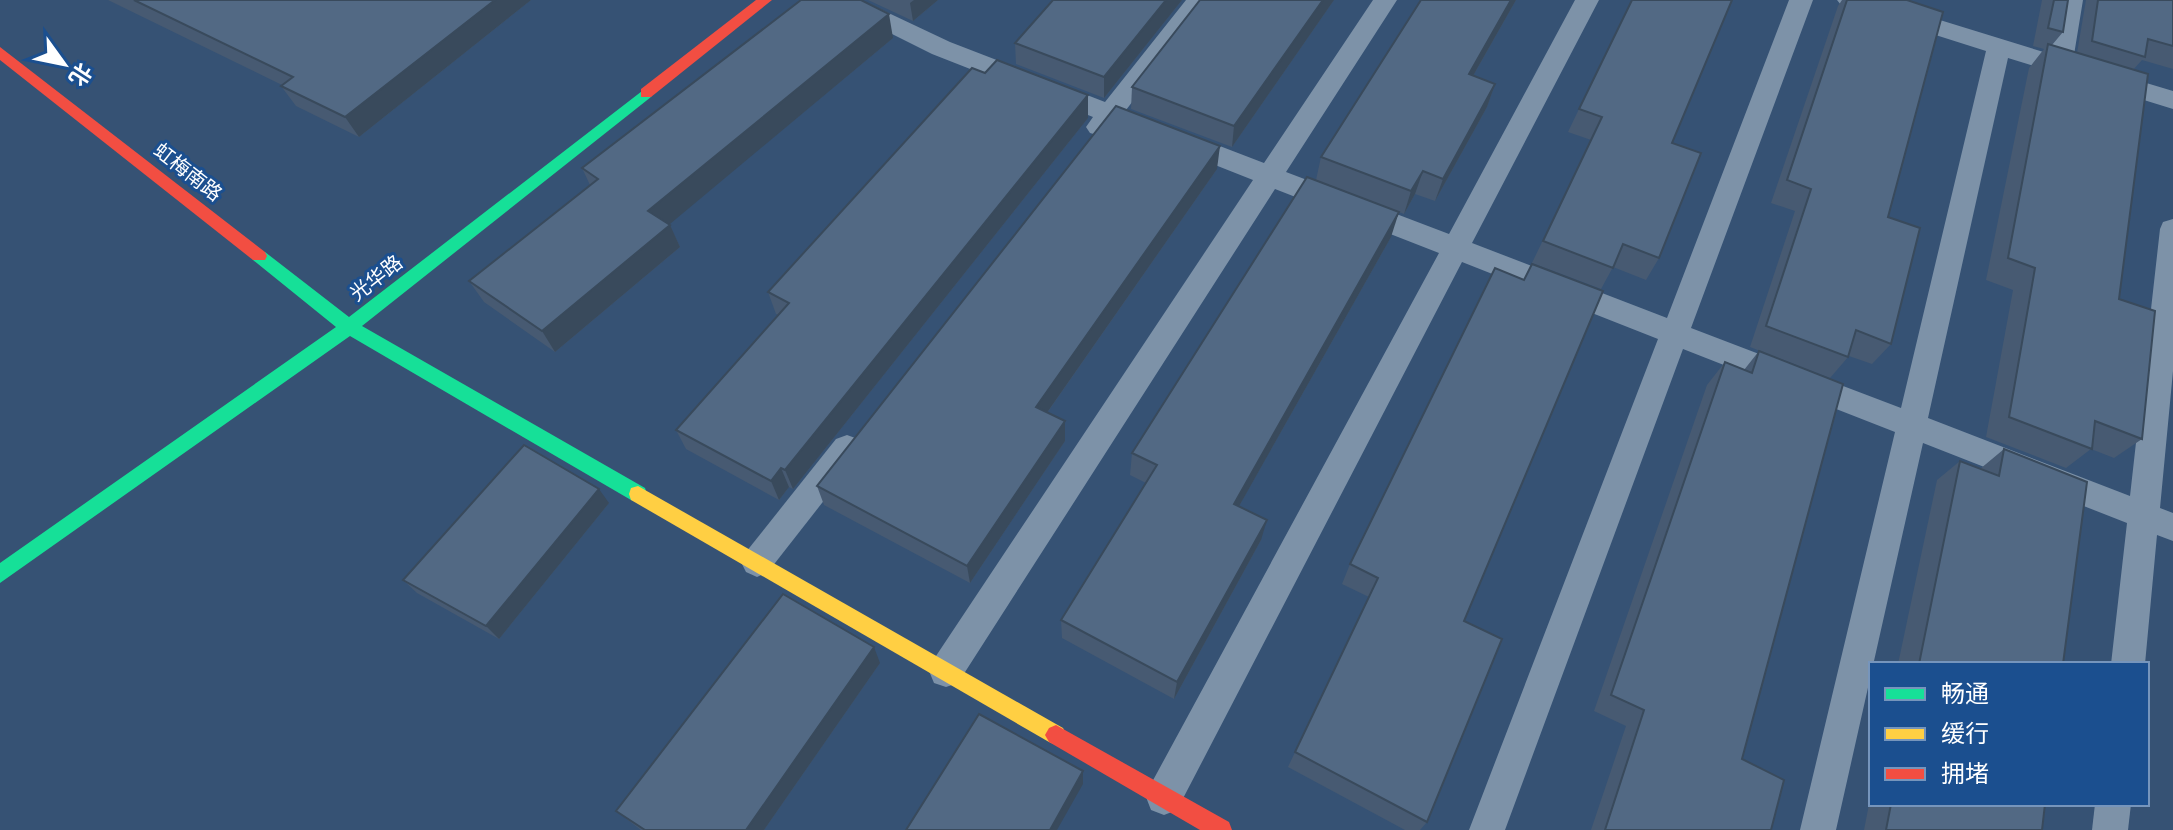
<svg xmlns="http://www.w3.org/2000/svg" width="2173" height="830" viewBox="0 0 2173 830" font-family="Figtree,'Noto Sans SC',sans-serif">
  <rect width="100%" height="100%" fill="#365274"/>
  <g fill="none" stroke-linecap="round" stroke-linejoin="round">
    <g fill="#7d92a8" fill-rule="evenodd">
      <path d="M830 0H861L950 42 1105 102 1186 0H1211L1126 110 1264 163 1373 0H1397L1286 172 1449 234 1575 0H1599L1472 243 1667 318 1789 0H1813L1691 328 1901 408 1986 51 1841 5 1837 0H1875L2050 54 2059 0H2083L2073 61 2173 91V109L2008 58 1928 418 2130 496 2160 229 2163 222 2173 219V371L2160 508 2173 513V541L2157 535 2145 664H2111L2127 523 1923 443 1836 830H1800L1895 432 1683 349 1505 830H1469L1658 339 1462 262 1177 810 1164 815 1151 810 1146 797 1151 784 1439 253 1275 189 958 683 946 687 934 683 929 671 934 659 1253 180 1114 125C1107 135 1102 137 1090 133L1086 127 1093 117 932 54 834 5Z"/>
      <path d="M847 435 858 439 862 448 858 457 768 572 757 577 746 572 741 562 746 552 836 439Z"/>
      <path d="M2095 804H2131L2128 830H2092Z"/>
    </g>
    <path fill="#16e098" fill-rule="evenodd" d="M646 88 653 93 651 97 362 326 645 488 647 494 645 500 638 502 631 500 350 336 0 583V563L336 327 253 260 251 256 253 252H265L349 317Z"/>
    <path fill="#ffcf43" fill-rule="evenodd" d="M638 486 1063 728 1067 735 1063 742 1056 745 1049 742 631 500 629 494 631 488Z"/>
    <g fill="#f24e42" fill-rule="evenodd">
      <path d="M756 0H772L651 97H641V89Z"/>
      <path d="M0 47 265 252 267 256 265 260H253L0 60Z"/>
      <path d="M1056 725 1229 822 1232 830H1200L1049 742 1045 735 1049 728Z"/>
    </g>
  </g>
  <g fill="#475a72">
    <path d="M108 0H531L359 137 296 106 281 86 282 85Z"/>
    <path d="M868 0H938L913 21Z"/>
    <path d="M1182 0 1104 98 1016 64 1015 43Z"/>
    <path d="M1334 0 1232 147 1131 109 1132 87Z"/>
    <path d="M1421 0H1516L1473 76 1495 84 1487 107 1435 201 1415 194 1404 214 1316 180 1321 157Z"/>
    <path d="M1842 0H1907L1888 217 1891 344 1872 364 1849 356 1830 378 1750 347 1795 211 1771 203 1838 6Z"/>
    <path d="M2042 0H2068L2063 32 2052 45 2077 53 2086 0H2173V69L2142 60 2133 70 2119 299 2142 439 2114 458 2091 449 2066 468 1986 437 2013 290 1986 280 2029 68 2044 49 2033 46Z"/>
    <path d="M893 38 669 224 680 247 555 352 484 302 469 281 590 185 582 168Z"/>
    <path d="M1579 109 1672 143 1659 258 1646 280 1613 267 1601 289 1532 263 1591 140 1568 132Z"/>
    <path d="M1088 118 793 489 789 487 779 500 686 449 676 430 779 315 776 314 768 292Z"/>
    <path d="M1217 169 1047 413 1065 441 970 583 824 505 817 486Z"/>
    <path d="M1391 237 1239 506 1261 540 1174 699 1062 638 1061 620 1146 483 1130 475 1132 453Z"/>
    <path d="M1759 351 1742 759 1771 830H1591L1626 726 1594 711 1707 385 1725 362 1744 370Z"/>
    <path d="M2004 449 2063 664H1898L1937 480 1960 461 1980 469Z"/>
    <path d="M609 503 499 639 417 593 403 580Z"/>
    <path d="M1350 564 1464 621 1427 822 1420 830H1405L1288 767 1369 597 1342 584Z"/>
    <path d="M880 663 764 830H641L616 811Z"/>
    <path d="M1871 794V804H2045L2042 830H1864Z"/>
  </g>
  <g fill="#394a5c">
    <path d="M495 0H531L359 137 345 117Z"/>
    <path d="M914 0H938L913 21 910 3Z"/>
    <path d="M1166 0H1182L1104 98V77Z"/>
    <path d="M1323 0H1334L1232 147 1234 126Z"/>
    <path d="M1511 0H1516L1461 97 1469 74Z"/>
    <path d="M889 14 893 38 658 234 648 211Z"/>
    <path d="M1495 84 1487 107 1435 201 1443 179Z"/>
    <path d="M1088 95V118L793 489 785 470Z"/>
    <path d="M1220 146 1217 169 1037 427 1036 407Z"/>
    <path d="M1423 171 1415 194 1404 214 1411 191Z"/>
    <path d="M1399 212 1391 237 1229 524 1234 504Z"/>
    <path d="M670 225 680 247 555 352 542 331Z"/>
    <path d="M1065 421V441L970 583 967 566Z"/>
    <path d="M781 468 789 487 779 500 771 481Z"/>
    <path d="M599 489 609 503 499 639 486 626Z"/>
    <path d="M1267 520 1261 540 1174 699 1177 682Z"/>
    <path d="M874 647 880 663 764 830H746Z"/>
    <path d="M1083 771V784L1057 830H1050Z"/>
  </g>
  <g fill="#526984" stroke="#394a5c" stroke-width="2">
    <path d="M134 0H495L345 117 281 86 293 77Z"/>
    <path d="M801 0H861L889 14 648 211 670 225 542 331 469 281 598 179 582 168Z"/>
    <path d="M1053 0H1166L1104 77 1015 43Z"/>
    <path d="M1200 0H1323L1234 126 1132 87Z"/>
    <path d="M1421 0H1511L1469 74 1495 84 1443 179 1423 171 1411 191 1321 157Z"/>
    <path d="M1632 0H1732L1672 143 1701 153 1659 258 1623 244 1613 268 1543 241 1602 117 1579 109Z"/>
    <path d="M1847 0H1907L1943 12 1888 217 1920 228 1891 344 1856 330 1848 357 1766 326 1811 189 1787 180Z"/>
    <path d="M2054 0H2068L2063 32 2048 28Z"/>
    <path d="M2098 0H2173V46L2148 39 2145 57 2092 41Z"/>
    <path d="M2048 44 2148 74 2119 299 2155 311 2142 439 2095 421 2092 449 2009 417 2035 268 2008 258Z"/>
    <path d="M997 60 1088 95 785 470 781 468 771 481 676 430 789 303 768 292 972 68 985 73Z"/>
    <path d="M1116 106 1220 146 1036 407 1065 421 967 566 817 486Z"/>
    <path d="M1307 177 1399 212 1234 504 1267 520 1177 682 1061 620 1157 465 1132 453Z"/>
    <path d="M1532 264 1603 291 1464 621 1502 639 1427 822 1295 752 1378 578 1350 564 1495 268 1524 280Z"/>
    <path d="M1759 351 1843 384 1742 759 1784 780 1771 830H1605L1644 710 1611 695 1725 362 1752 373Z"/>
    <path d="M524 445 599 489 486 626 403 580Z"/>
    <path d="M2004 449 2087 482 2063 664H1919L1960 461 1999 476Z"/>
    <path d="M783 594 874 647 746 830H645L616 811Z"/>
    <path d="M979 714 1083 771 1050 830H906Z"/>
    <path d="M1891 804H2045L2042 830H1886Z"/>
  </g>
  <g text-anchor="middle" stroke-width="6" stroke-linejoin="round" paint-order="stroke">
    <g font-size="20" fill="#fff" stroke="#1b4f8f">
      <text transform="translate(188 172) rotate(38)" y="7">虹梅南路</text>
      <text transform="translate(376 278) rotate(-38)" y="7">光华路</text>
    </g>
  </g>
  <rect x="1869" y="662" width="280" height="144" fill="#1b4f8f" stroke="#7695bc" stroke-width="2"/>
  <rect x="1885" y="688" width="40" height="12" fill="#16e098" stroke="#7695bc" stroke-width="2"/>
  <text x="1941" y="702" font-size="24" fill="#ffffff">畅通</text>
  <rect x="1885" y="728" width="40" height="12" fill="#ffcf43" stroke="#7695bc" stroke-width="2"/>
  <text x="1941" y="742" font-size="24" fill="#ffffff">缓行</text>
  <rect x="1885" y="768" width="40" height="12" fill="#f24e42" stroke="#7695bc" stroke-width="2"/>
  <text x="1941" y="782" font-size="24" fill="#ffffff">拥堵</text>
  <g transform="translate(64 64) rotate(123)" stroke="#1b4f8f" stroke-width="6" paint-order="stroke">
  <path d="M0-6L14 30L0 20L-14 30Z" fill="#ffffff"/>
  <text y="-12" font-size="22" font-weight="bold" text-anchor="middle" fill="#ffffff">北</text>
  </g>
</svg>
